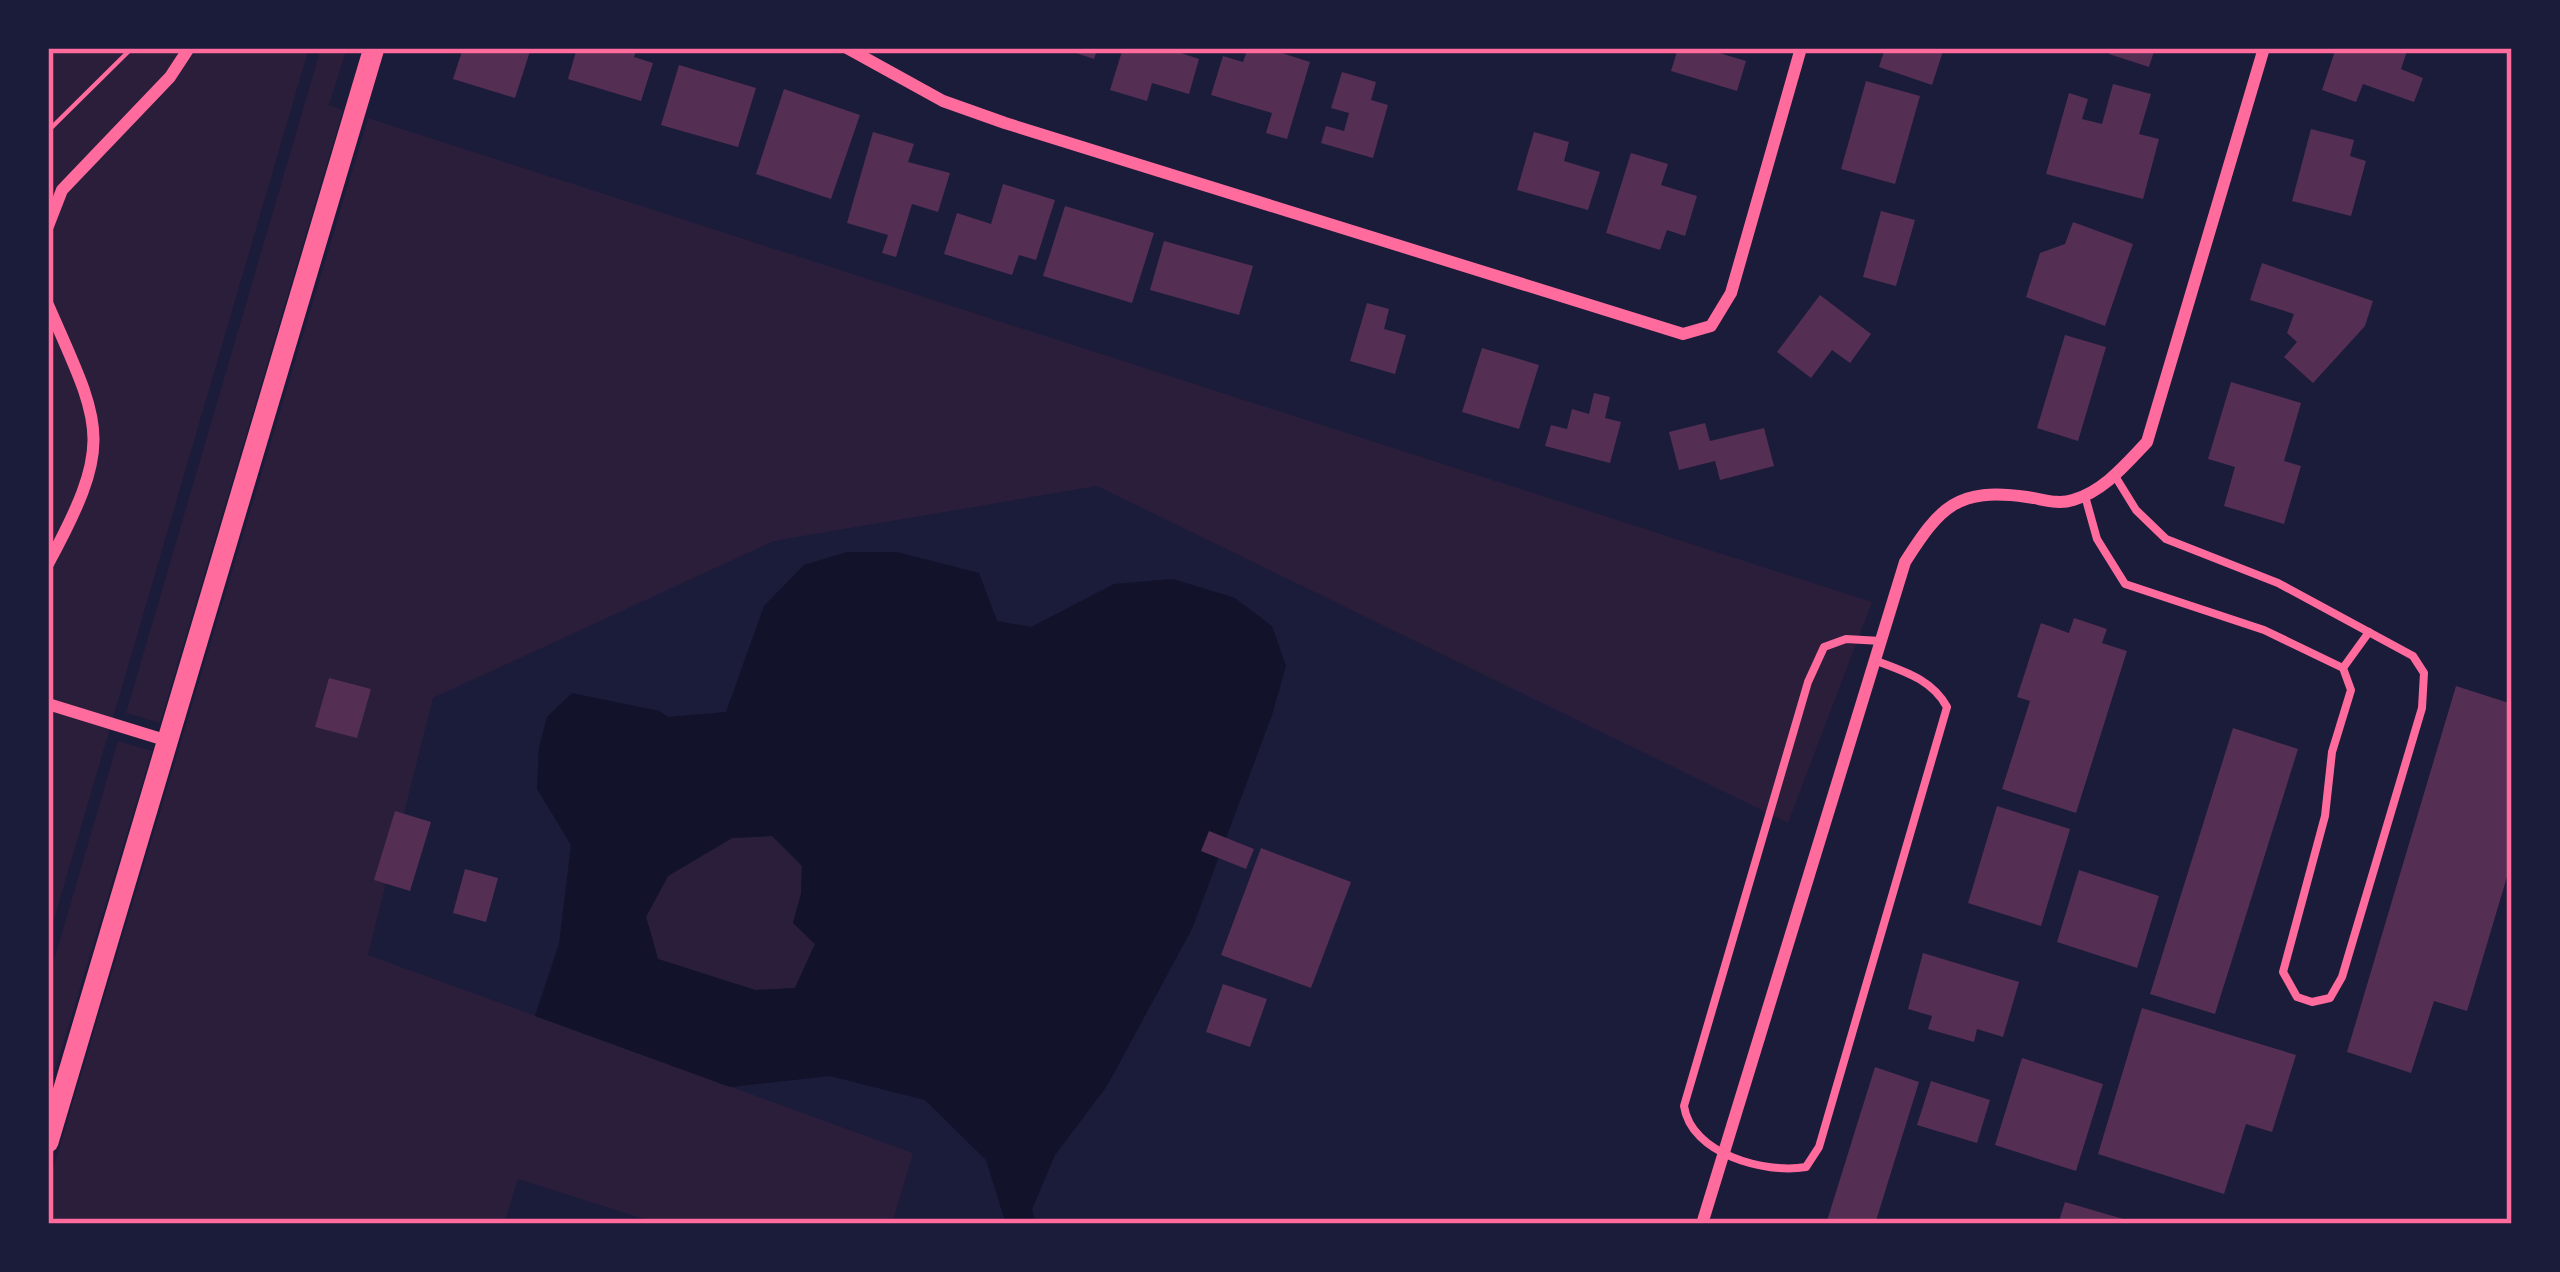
<svg xmlns="http://www.w3.org/2000/svg" width="2560" height="1272" viewBox="0 0 2560 1272" font-family="'Golos Text',sans-serif">
  <rect width="100%" height="100%" fill="#1b1b3a"/>
  <g fill="#2a1e3b">
    <path d="M48 48H309L48 940Z"/>
    <path d="M321 48H347L329 105 343 110 160 723 126 713Z"/>
    <path d="M368 118 1872 602 1788 823 1097 486 774 541 433 698 368 955 913 1153 892 1224H660L518 1179 504 1224H48V1185Z"/>
    <path d="M118 741 152 751 48 1094V981Z"/>
    <path d="M772 836 802 866 801 894 793 923 815 944 795 988 755 990 658 959 646 916 668 876 732 838Z"/>
  </g>
  <path fill="#12122b" fill-rule="evenodd" d="M847 552H897L979 573 997 621 1031 627 1114 584 1173 579 1235 598 1272 626 1286 666 1272 715 1192 929 1107 1086 1055 1155 1032 1209 1036 1224H1006L986 1160 925 1100 830 1076 730 1087 535 1016 559 944 571 845 537 789 539 747 547 717 572 693 659 711 668 717 726 712 764 606 804 565ZM772 836 802 866 801 894 793 923 815 944 795 988 755 990 658 959 646 917 668 876 732 838Z"/>
  <g fill="#542f53">
    <path d="M463 48H531L515 98 453 79Z"/>
    <path d="M577 48H637L634 57 653 63 641 101 568 79Z"/>
    <path d="M1061 48H1098L1094 59Z"/>
    <path d="M1123 48H1183L1181 53 1199 59 1189 94 1152 83 1147 101 1110 90Z"/>
    <path d="M1248 48H1266L1310 62 1287 139 1266 133 1272 113 1211 95 1223 56 1243 62Z"/>
    <path d="M1678 48H1717L1716 52 1746 61 1737 91 1671 71Z"/>
    <path d="M1885 48H1944L1932 85 1879 67Z"/>
    <path d="M2111 48H2155L2149 67 2109 54Z"/>
    <path d="M2336 48H2408L2401 69 2423 78 2414 102 2363 84 2356 102 2322 90Z"/>
    <path d="M679 65 756 88 738 147 661 125Z"/>
    <path d="M1342 72 1376 82 1371 100 1388 105 1373 158 1321 143 1326 126 1344 131 1349 113 1331 108Z"/>
    <path d="M1866 81 1920 96 1895 184 1841 169Z"/>
    <path d="M2113 84 2151 94 2139 134 2159 139 2143 199 2046 174 2069 93 2088 99 2082 119 2102 124Z"/>
    <path d="M784 89 860 115 831 199 756 174Z"/>
    <path d="M2311 129 2354 140 2350 156 2366 161 2351 216 2292 201Z"/>
    <path d="M873 132 914 144 908 162 950 173 938 212 912 204 896 257 882 253 888 235 847 223Z"/>
    <path d="M1534 132 1569 142 1564 161 1600 172 1588 210 1517 190Z"/>
    <path d="M1631 153 1668 164 1661 185 1697 196 1685 236 1667 230 1660 250 1606 233Z"/>
    <path d="M1003 184 1055 200 1036 260 1019 255 1012 275 944 254 957 213 991 224Z"/>
    <path d="M1065 206 1154 233 1132 303 1043 276Z"/>
    <path d="M1881 211 1915 220 1896 286 1863 277Z"/>
    <path d="M2073 222 2133 244 2105 326 2026 297 2040 253 2065 244Z"/>
    <path d="M1164 241 1253 266 1239 315 1150 290Z"/>
    <path d="M2262 263 2373 301 2365 326 2313 383 2284 357 2297 342 2287 333 2294 314 2250 300Z"/>
    <path d="M1820 295 1871 334 1850 363 1832 350 1811 378 1777 352Z"/>
    <path d="M1367 303 1389 309 1384 329 1406 335 1395 374 1350 361Z"/>
    <path d="M2065 335 2106 347 2078 441 2037 428Z"/>
    <path d="M1482 348 1539 365 1519 429 1462 412Z"/>
    <path d="M2231 382 2301 403 2284 461 2301 466 2284 524 2224 506 2235 467 2208 459Z"/>
    <path d="M1594 393 1610 397 1605 418 1621 422 1610 463 1545 446 1551 425 1567 429 1572 409 1589 414Z"/>
    <path d="M1705 423 1710 441 1764 428 1774 466 1720 480 1715 461 1679 470 1669 432Z"/>
    <path d="M2074 618 2107 629 2102 643 2127 651 2076 813 2002 789 2030 701 2017 697 2041 623 2069 633Z"/>
    <path d="M329 678 371 689 357 738 315 727Z"/>
    <path d="M2456 686 2512 704V860L2467 1011 2434 1001 2411 1073 2347 1052Z"/>
    <path d="M2233 728 2298 749 2215 1014 2150 994Z"/>
    <path d="M1997 806 2070 829 2041 926 1968 903Z"/>
    <path d="M395 811 431 822 410 891 374 880Z"/>
    <path d="M1209 831 1254 849 1246 869 1201 851Z"/>
    <path d="M1261 848 1351 882 1311 988 1221 955Z"/>
    <path d="M465 869 498 878 486 922 453 913Z"/>
    <path d="M2079 870 2159 896 2137 968 2057 942Z"/>
    <path d="M1923 953 2019 982 2003 1037 1977 1029 1974 1042 1928 1029 1932 1016 1908 1009Z"/>
    <path d="M1223 984 1267 999 1250 1047 1206 1032Z"/>
    <path d="M2142 1008 2296 1055 2272 1132 2246 1124 2224 1194 2098 1154Z"/>
    <path d="M2022 1058 2103 1084 2076 1171 1995 1145Z"/>
    <path d="M1875 1067 1919 1082 1875 1224H1826Z"/>
    <path d="M1931 1081 1990 1100 1977 1143 1917 1125Z"/>
    <path d="M2065 1202 2137 1223 2136 1224H2058Z"/>
  </g>
  <g fill="none" stroke-linecap="round" stroke-linejoin="round">
    <path stroke="#ff6b9d" stroke-width="4.5" d="M48 131 132 48"/>
    <g stroke="#ff6b9d" stroke-width="8">
      <path d="M2085 496 2097 539 2125 584 2264 630 2343 668 2351 690 2332 752 2325 816 2283 972 2297 997 2312 1002 2330 998 2342 977 2422 708 2424 673 2413 656 2278 583 2166 539 2136 510 2115 476"/>
      <path d="M1874 660C1903 671 1932 679 1947 707L1819 1147 1806 1167C1765 1174 1691 1154 1684 1106L1808 682 1824 647 1846 639 1881 641"/>
      <path d="M2343 668 2369 632"/>
    </g>
    <g stroke="#ff6b9d" stroke-width="12">
      <path d="M847 48 943 101 1005 123 1683 334 1711 326 1731 293 1801 48"/>
      <path d="M48 226 62 190 170 77 189 48"/>
      <path d="M48 305C102 428 115 440 48 564"/>
      <path d="M48 704 168 741"/>
      <path d="M1702 1224 1905 562C1940 507 1957 487 2027 497 2043 499 2057 505 2073 500 2104 491 2126 464 2147 442L2264 48"/>
    </g>
    <path stroke="#ff6b9d" stroke-width="21" d="M48 1142 374 48"/>
  </g>
  <rect width="2560" height="1272" fill="none" stroke="#1b1b3a" stroke-width="102"/>
  <rect x="51" y="51" width="2458" height="1170" fill="none" stroke="#ff6b9d" stroke-width="4.5"/>
</svg>
